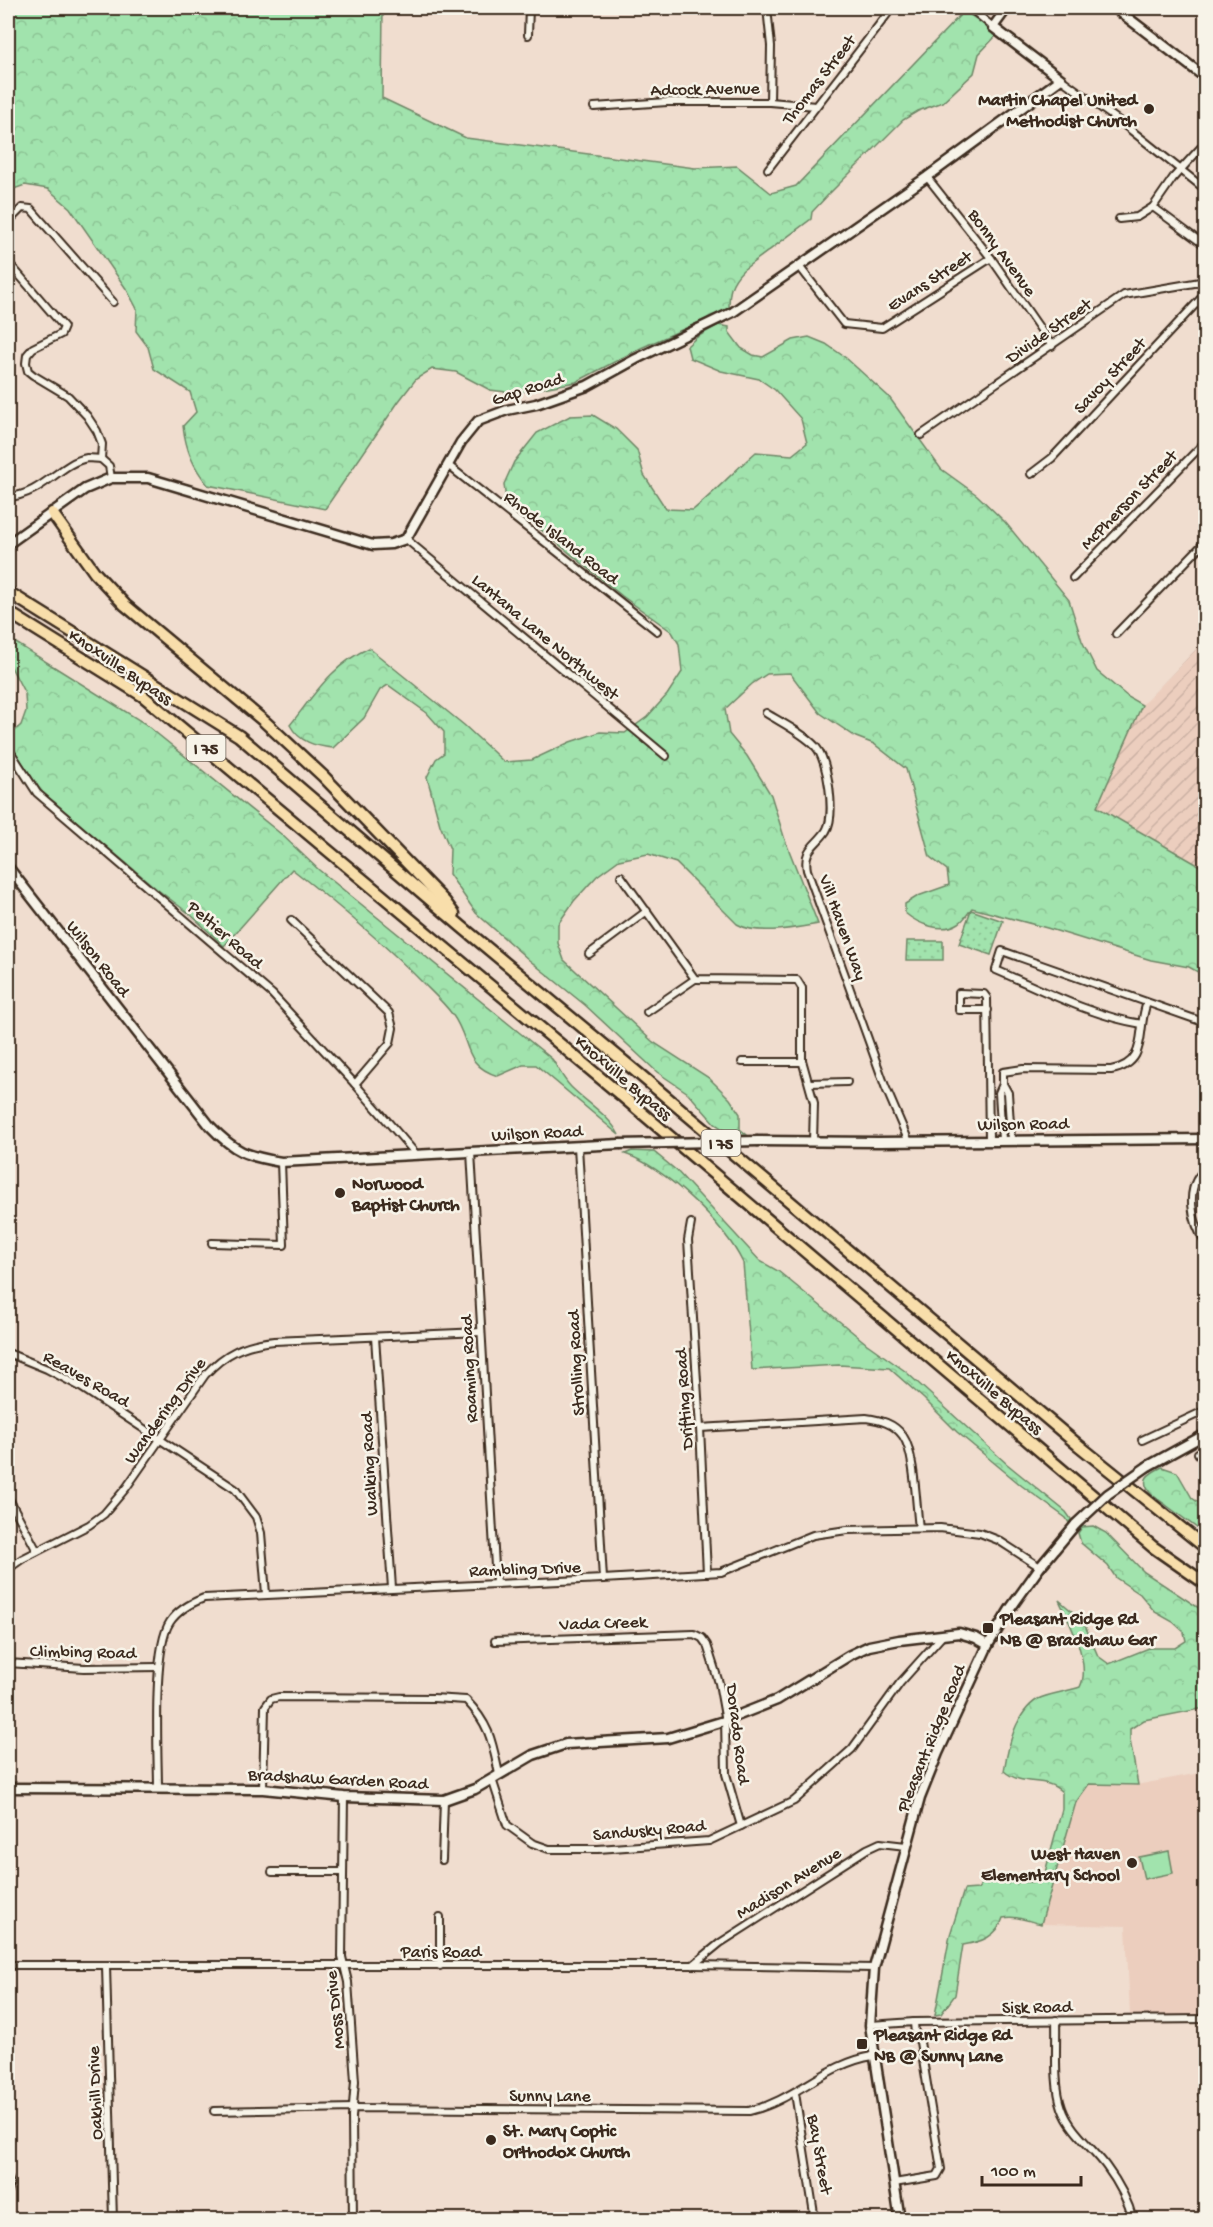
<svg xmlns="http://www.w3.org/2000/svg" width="1213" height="2227" viewBox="0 0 1213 2227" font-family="'Gochi Hand',sans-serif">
  <defs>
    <pattern id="industrial-furrows" width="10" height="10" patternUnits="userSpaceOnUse" patternTransform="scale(1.5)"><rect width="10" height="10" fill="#eccebe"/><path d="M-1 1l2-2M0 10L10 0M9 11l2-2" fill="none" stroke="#cbb1a3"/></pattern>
    <pattern id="forest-crowns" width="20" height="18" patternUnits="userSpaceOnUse" patternTransform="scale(1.5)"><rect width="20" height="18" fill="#a1e3ad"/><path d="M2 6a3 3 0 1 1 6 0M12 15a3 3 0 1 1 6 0" fill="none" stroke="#8cc394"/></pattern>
    <pattern id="park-dots" width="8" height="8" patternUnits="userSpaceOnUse" patternTransform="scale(1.5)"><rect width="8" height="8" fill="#a1e3ad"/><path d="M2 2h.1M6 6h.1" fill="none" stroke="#8cc394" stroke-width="1.8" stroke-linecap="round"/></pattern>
  </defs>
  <rect width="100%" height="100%" fill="#f0ddcf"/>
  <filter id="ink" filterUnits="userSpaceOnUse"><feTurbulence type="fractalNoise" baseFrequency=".0167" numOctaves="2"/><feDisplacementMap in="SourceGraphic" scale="12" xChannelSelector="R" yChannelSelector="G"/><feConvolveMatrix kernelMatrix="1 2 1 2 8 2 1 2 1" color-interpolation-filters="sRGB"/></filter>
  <g filter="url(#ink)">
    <path fill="#eccebe" d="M1205 1772V2015L1130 2016 1126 1926 1041 1924 1076 1802 1089 1784 1131 1786Z"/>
    <path fill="url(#industrial-furrows)" d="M1205 640V869L1096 807 1142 705Z"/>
    <path fill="#a1e3ad" stroke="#6e8666" stroke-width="1.5" d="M1169 1851 1173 1873 1144 1879 1139 1857Z"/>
    <g fill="url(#forest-crowns)" stroke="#6e8666" stroke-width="1.5">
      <path d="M8 8H383L382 98 466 138 695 168 737 166 771 193 796 186 964 11 992 29 996 36 979 54 974 73 943 102 918 111 903 120 829 194 812 212 811 219 743 270C730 283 729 292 729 309L641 348 576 382 515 393 490 390 456 372 432 369 416 379 399 401 325 509 208 485C193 467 186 450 183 426L196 412 190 392 154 369 148 347 136 331 137 309 127 290 70 208 48 189 25 185 8 191Z"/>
      <path d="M718 325 729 327V332L741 348 753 355 763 357 793 340 809 337 826 344 846 358 889 397 941 469 977 495 1005 522 1069 600 1082 641 1097 671 1128 697 1142 705 1097 807 1205 869V976L1189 967 1151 960 1047 928 972 908C968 913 964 920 959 923 942 934 918 924 905 913V904L918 896 949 885 947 870 930 857 906 769 874 744 856 737 820 713 790 673 767 674 752 684 725 709 729 734 747 756 771 795 785 840 818 924C795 928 757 936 737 924L676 863 648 854 619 860 597 876 574 901 558 924V943L564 960 653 1042 709 1078 730 1099 740 1114V1129L746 1134 729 1133 715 1124 688 1093 657 1072 585 1005 529 960 476 913 449 874 450 849 440 825 427 777 436 759 444 753V732L427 713 388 685 380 690 364 718 333 748C315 746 299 742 290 725 314 695 333 664 369 648L464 725 504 762 532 760 570 742 600 732 625 733 647 717 667 695 682 672 679 644 672 632 622 596 506 501 504 484 514 462 537 433 570 416 593 415 616 429 637 450 644 475 666 509 693 510C715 492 734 471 756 452L792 455 807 443 801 419 775 390 759 379 721 371 690 358 687 346 697 337Z"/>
      <path d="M8 638 144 723 281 834 319 870 552 1059C558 1068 563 1079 571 1087 587 1103 609 1115 619 1135L536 1065H523L498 1076C461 1064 472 1041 452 1014 444 1003 433 993 424 984 383 942 338 905 292 869L224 946 191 915 158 890 41 791 8 741V737L21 725 26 711 25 694 8 661Z"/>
      <path d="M632 1151 654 1152 677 1171 760 1261 778 1271 867 1344 905 1371 1007 1464 1066 1512 1071 1519 1069 1523 1066 1518 1022 1486 957 1432 924 1399 889 1368 839 1365 752 1370 743 1263C725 1225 665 1167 625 1154Z"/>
      <path d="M1162 1467 1177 1472 1192 1498 1205 1507V1534L1151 1494C1139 1479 1148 1474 1162 1467Z"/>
      <path d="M1093 1526 1106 1533 1144 1572 1205 1612V1708L1144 1720 1130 1729V1740L1138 1785 1089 1784 1076 1802 1041 1924C1027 1921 1017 1915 1003 1918 997 1937 981 1942 963 1945L955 1995 941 2014 935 2015 950 1935 964 1890 978 1889 982 1883 1033 1882 1043 1880 1062 1809V1792C1045 1775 1023 1788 1004 1771 1008 1747 1015 1713 1038 1699 1047 1694 1069 1691 1080 1687 1092 1664 1069 1622 1059 1600L1083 1621 1098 1656 1109 1664 1149 1648H1175L1186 1641 1184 1632 1173 1622 1155 1612 1140 1594 1116 1578 1108 1566 1081 1543 1078 1533 1082 1527Z"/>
    </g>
    <g fill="url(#park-dots)" stroke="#6e8666" stroke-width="1.5">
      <path d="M971 910 1003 921 991 955 959 944Z"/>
      <path d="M907 941H943V960H906Z"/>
    </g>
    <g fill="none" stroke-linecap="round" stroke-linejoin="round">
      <defs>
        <g id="street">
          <path d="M767 8 771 46 770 102"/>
          <path d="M970 8 993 27"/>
          <path d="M528 35 529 8"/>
          <path d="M1061 79 1122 123 1206 190"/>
          <path d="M594 107 667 102H770L816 106"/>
          <path d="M768 169 892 8"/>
          <path d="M927 177 991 258 1052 346"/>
          <path d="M1153 207 1206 246"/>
          <path d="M1119 219 1137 217 1153 207 1173 178 1206 142"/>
          <path d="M8 222 22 208 31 209 113 302"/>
          <path d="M8 262 64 327 61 334 33 348 27 355 26 363 28 371 33 375 68 396 87 416 97 431 102 444 101 459"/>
          <path d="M799 266 844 324 882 328 991 258"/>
          <path d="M921 435 1124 295 1206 281"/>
          <path d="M449 466 657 631"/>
          <path d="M1031 474 1052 458 1206 293"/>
          <path d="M8 497C42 495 60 463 87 458 92 458 97 459 101 459L109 466 111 478"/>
          <path d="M406 539 666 756"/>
          <path d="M1073 578 1206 441"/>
          <path d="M1116 634 1206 541"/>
          <path d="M766 713C782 723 803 733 816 747 828 761 836 815 826 831 816 846 803 848 807 870L885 1086 909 1142"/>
          <path d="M8 748 37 793 272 994 355 1084 416 1154"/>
          <path d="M621 876 695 979 797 980 802 988V1060L814 1103 813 1142"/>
          <path d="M291 920 389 1013 393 1028 390 1043 355 1084"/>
          <path d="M589 954 647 911"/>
          <path d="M988 1010H959V993L984 994 987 998 989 1140"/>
          <path d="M647 1012 695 979"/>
          <path d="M1142 1024C1091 1016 1043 990 996 970L1002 951 1206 1023"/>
          <path d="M742 1062H802"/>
          <path d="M809 1083 847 1082"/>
          <path d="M1011 1139 1008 1093 1003 1084V1072L1023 1069 1111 1070C1150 1063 1136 1029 1147 1003"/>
          <path d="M1002 1140 999 1093 1003 1084"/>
          <path d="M578 1146 603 1579"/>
          <path d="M471 1152 496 1584"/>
          <path d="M1206 1169C1183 1187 1192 1223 1206 1244"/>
          <path d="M691 1223 688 1240 700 1428 707 1573"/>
          <path d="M212 1243 284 1245 281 1162"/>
          <path d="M375 1337 392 1588"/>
          <path d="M8 1353 47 1369 79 1386 235 1489 256 1517 261 1533 266 1594"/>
          <path d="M700 1428 866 1418C880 1420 894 1423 903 1436 915 1453 916 1506 919 1528"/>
          <path d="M1142 1440 1206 1410"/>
          <path d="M1198 1453 1206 1464"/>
          <path d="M8 1497 37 1551"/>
          <path d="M8 1569 22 1559 89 1525 104 1514 126 1488 205 1375C225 1353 244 1344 274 1341L481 1332"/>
          <path d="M495 1641 694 1634 702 1638 707 1645 719 1683 725 1716 726 1774 741 1826"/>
          <path d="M8 1663 84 1668 159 1667"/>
          <path d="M492 1779 507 1825 532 1843 549 1849H598L709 1841 794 1801 852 1749 900 1683 943 1635"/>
          <path d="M158 1789C158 1753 152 1649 170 1622 178 1610 191 1603 204 1598L603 1579 721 1572 813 1535 847 1530 940 1528 980 1533 998 1540 1040 1567"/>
          <path d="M263 1789 265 1707 271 1699 279 1697 433 1698 466 1700C490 1725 492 1741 499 1774"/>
          <path d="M344 1797 342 1957 348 1982 355 2081 352 2117 353 2220"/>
          <path d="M442 1860 444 1800"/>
          <path d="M272 1872H343"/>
          <path d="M8 1965H692L874 1968"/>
          <path d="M693 1965 720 1943 867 1849 880 1843 906 1846"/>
          <path d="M106 1966 113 2220"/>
          <path d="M440 1966V1917"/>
          <path d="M1056 2020C1057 2046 1053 2083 1062 2108 1070 2131 1092 2147 1106 2166 1118 2182 1128 2200 1133 2220"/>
          <path d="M870 2025 914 2022 1206 2019"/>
          <path d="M1206 2081 1202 2091 1206 2117"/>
          <path d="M795 2093 815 2220"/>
          <path d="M214 2111 353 2108 749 2111C794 2101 827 2063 873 2056"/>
          <path d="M8 2178 10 2184 8 2191"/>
          <path d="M894 2183 937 2176 941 2169 920 2042 915 2035 914 2022"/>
        </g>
        <g id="secondary">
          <path d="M1115 8 1206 78"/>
          <path d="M8 544 85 489 111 478H148L373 545 391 544 406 539 461 442 478 421 507 410 536 404 587 386 636 359 733 312 927 177 1061 79 993 27 1007 8"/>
          <path d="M8 867 210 1126C235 1152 246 1156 281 1162L620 1144"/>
          <path d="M758 1141 878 1142 1206 1139"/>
          <path d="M1148 1466 1206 1434"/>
          <path d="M8 1788 263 1789 344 1797 444 1800 475 1789 533 1755 566 1744 668 1738 724 1721 777 1700 850 1655 869 1646 899 1640 959 1633 976 1638 988 1645"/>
          <path d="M900 2220 870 2025 874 1968 920 1798 938 1753 988 1645 1010 1609 1040 1567 1076 1524"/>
        </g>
        <g id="highway">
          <path d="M52 513 95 573 125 605 265 722 323 776 445 902 454 914"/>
          <path d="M8 592 239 736 462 927 639 1074 1077 1444 1206 1548"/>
          <path d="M8 612 143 696 622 1096 1153 1547 1206 1584"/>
        </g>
      </defs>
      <use href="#street" stroke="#3b2a1e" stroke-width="10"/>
      <use href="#secondary" stroke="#3b2a1e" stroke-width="13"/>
      <use href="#highway" stroke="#3b2a1e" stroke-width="15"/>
      <use href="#street" stroke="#f7f3e8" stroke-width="6"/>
      <use href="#secondary" stroke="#f7f3e8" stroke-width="8"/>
      <use href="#highway" stroke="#f8deab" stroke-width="10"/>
      <defs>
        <g id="secondary-bridge">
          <path d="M620 1144 758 1141"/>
          <path d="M1076 1524 1108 1494 1148 1466"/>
        </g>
      </defs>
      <use href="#secondary-bridge" stroke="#3b2a1e" stroke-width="13" stroke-linecap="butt"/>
      <use href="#secondary-bridge" stroke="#f7f3e8" stroke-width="8"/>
    </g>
  </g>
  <g fill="#3b2a1e" stroke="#f7f3e8" stroke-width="2">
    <circle cx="1149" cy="109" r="6"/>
    <circle cx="340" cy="1193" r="6"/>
    <rect x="982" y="1622" width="12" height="12" rx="3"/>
    <circle cx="1132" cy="1863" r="6"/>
    <rect x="856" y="2038" width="12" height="12" rx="3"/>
    <circle cx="491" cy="2140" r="6"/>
  </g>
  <g text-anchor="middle" stroke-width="5" stroke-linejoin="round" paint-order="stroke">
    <g fill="#f7f3e8" stroke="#73665b" stroke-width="1.5">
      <rect x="186.5" y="735" width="39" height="26" rx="4.5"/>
      <rect x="701.5" y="1130" width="39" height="26" rx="4.5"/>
    </g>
    <g font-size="16" font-weight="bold" fill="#3b2a1e">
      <text x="206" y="754">I 75</text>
      <text x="721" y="1149">I 75</text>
    </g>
    <g font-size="18" fill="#3b2a1e" stroke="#f7f3e8">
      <text transform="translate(818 79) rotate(-52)" y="6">Thomas Street</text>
      <text transform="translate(705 88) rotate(-1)" y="6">Adcock Avenue</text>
      <text transform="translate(1003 252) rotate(54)" y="6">Bonny Avenue</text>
      <text transform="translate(929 280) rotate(-33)" y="6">Evans Street</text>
      <text transform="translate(1048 330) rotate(-35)" y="6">Divide Street</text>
      <text transform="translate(1109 375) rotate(-47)" y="6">Savoy Street</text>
      <text transform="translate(527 388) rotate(-18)" y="6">Gap Road</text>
      <text transform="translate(1128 499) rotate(-46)" y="6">McPherson Street</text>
      <text transform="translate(562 537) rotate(38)" y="6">Rhode Island Road</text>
      <text transform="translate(546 636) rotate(40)" y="6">Lantana Lane Northwest</text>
      <text transform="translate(121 666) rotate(34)" y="6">Knoxville Bypass</text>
      <text transform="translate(844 927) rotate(70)" y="6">Vill Haven Way</text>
      <text transform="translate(226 934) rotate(41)" y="6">Peltier Road</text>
      <text transform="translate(99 958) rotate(52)" y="6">Wilson Road</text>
      <text transform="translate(624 1077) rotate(40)" y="6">Knoxville Bypass</text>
      <text transform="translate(1023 1123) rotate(-1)" y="6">Wilson Road</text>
      <text transform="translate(537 1132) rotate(-3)" y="6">Wilson Road</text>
      <text transform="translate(575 1363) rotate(-93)" y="6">Strolling Road</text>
      <text transform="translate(468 1369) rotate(-93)" y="6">Roaming Road</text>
      <text transform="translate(87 1378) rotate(30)" y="6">Reaves Road</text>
      <text transform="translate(995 1391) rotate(40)" y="6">Knoxville Bypass</text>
      <text transform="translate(683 1399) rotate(-94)" y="6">Drifting Road</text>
      <text transform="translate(164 1410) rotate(-54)" y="6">Wandering Drive</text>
      <text transform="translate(368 1464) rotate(-93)" y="6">Walking Road</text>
      <text transform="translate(525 1568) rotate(-2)" y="6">Rambling Drive</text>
      <text transform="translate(603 1622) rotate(-2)" y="6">Vada Creek</text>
      <text transform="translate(83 1651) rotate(1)" y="6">Climbing Road</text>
      <text transform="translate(739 1734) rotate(83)" y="6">Dorado Road</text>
      <text transform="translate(930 1738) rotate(-68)" y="6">Pleasant Ridge Road</text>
      <text transform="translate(338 1778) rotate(3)" y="6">Bradshaw Garden Road</text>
      <text transform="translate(649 1829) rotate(-5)" y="6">Sandusky Road</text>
      <text transform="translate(788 1882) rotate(-32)" y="6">Madison Avenue</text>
      <text x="441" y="1957">Paris Road</text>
      <text transform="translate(1037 2006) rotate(-1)" y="6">Sisk Road</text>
      <text transform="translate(334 2010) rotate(-96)" y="6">Moss Drive</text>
      <text transform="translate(94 2093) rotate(-92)" y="6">Oakhill Drive</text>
      <text x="550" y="2101">Sunny Lane</text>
      <text transform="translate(821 2154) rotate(80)" y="6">Bay Street</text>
    </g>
    <g font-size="18" font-weight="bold" fill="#3b2a1e" stroke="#f7f3e8" text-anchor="start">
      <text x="1137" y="105" text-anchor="end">Martin Chapel United<tspan x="1137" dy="21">Methodist Church</tspan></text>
      <text x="352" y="1189">Norwood<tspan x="352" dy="21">Baptist Church</tspan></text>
      <text x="1000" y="1624">Pleasant Ridge Rd<tspan x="1000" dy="21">NB @ Bradshaw Gar</tspan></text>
      <text x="1120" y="1859" text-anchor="end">West Haven<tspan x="1120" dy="21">Elementary School</tspan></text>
      <text x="874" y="2040">Pleasant Ridge Rd<tspan x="874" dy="21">NB @ Sunny Lane</tspan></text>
      <text x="503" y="2136">St. Mary Coptic<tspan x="503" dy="21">Orthodox Church</tspan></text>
    </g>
  </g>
  <rect width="1213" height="2227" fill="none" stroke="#f7f3e8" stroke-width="30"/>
  <rect x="15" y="15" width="1183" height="2197" fill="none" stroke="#3b2a1e" stroke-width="2" filter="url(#ink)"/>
  <path d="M982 2176v9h99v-9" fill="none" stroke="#3b2a1e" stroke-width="3"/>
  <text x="991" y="2176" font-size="18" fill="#3b2a1e" stroke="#f7f3e8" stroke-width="4.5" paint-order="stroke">100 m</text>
</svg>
